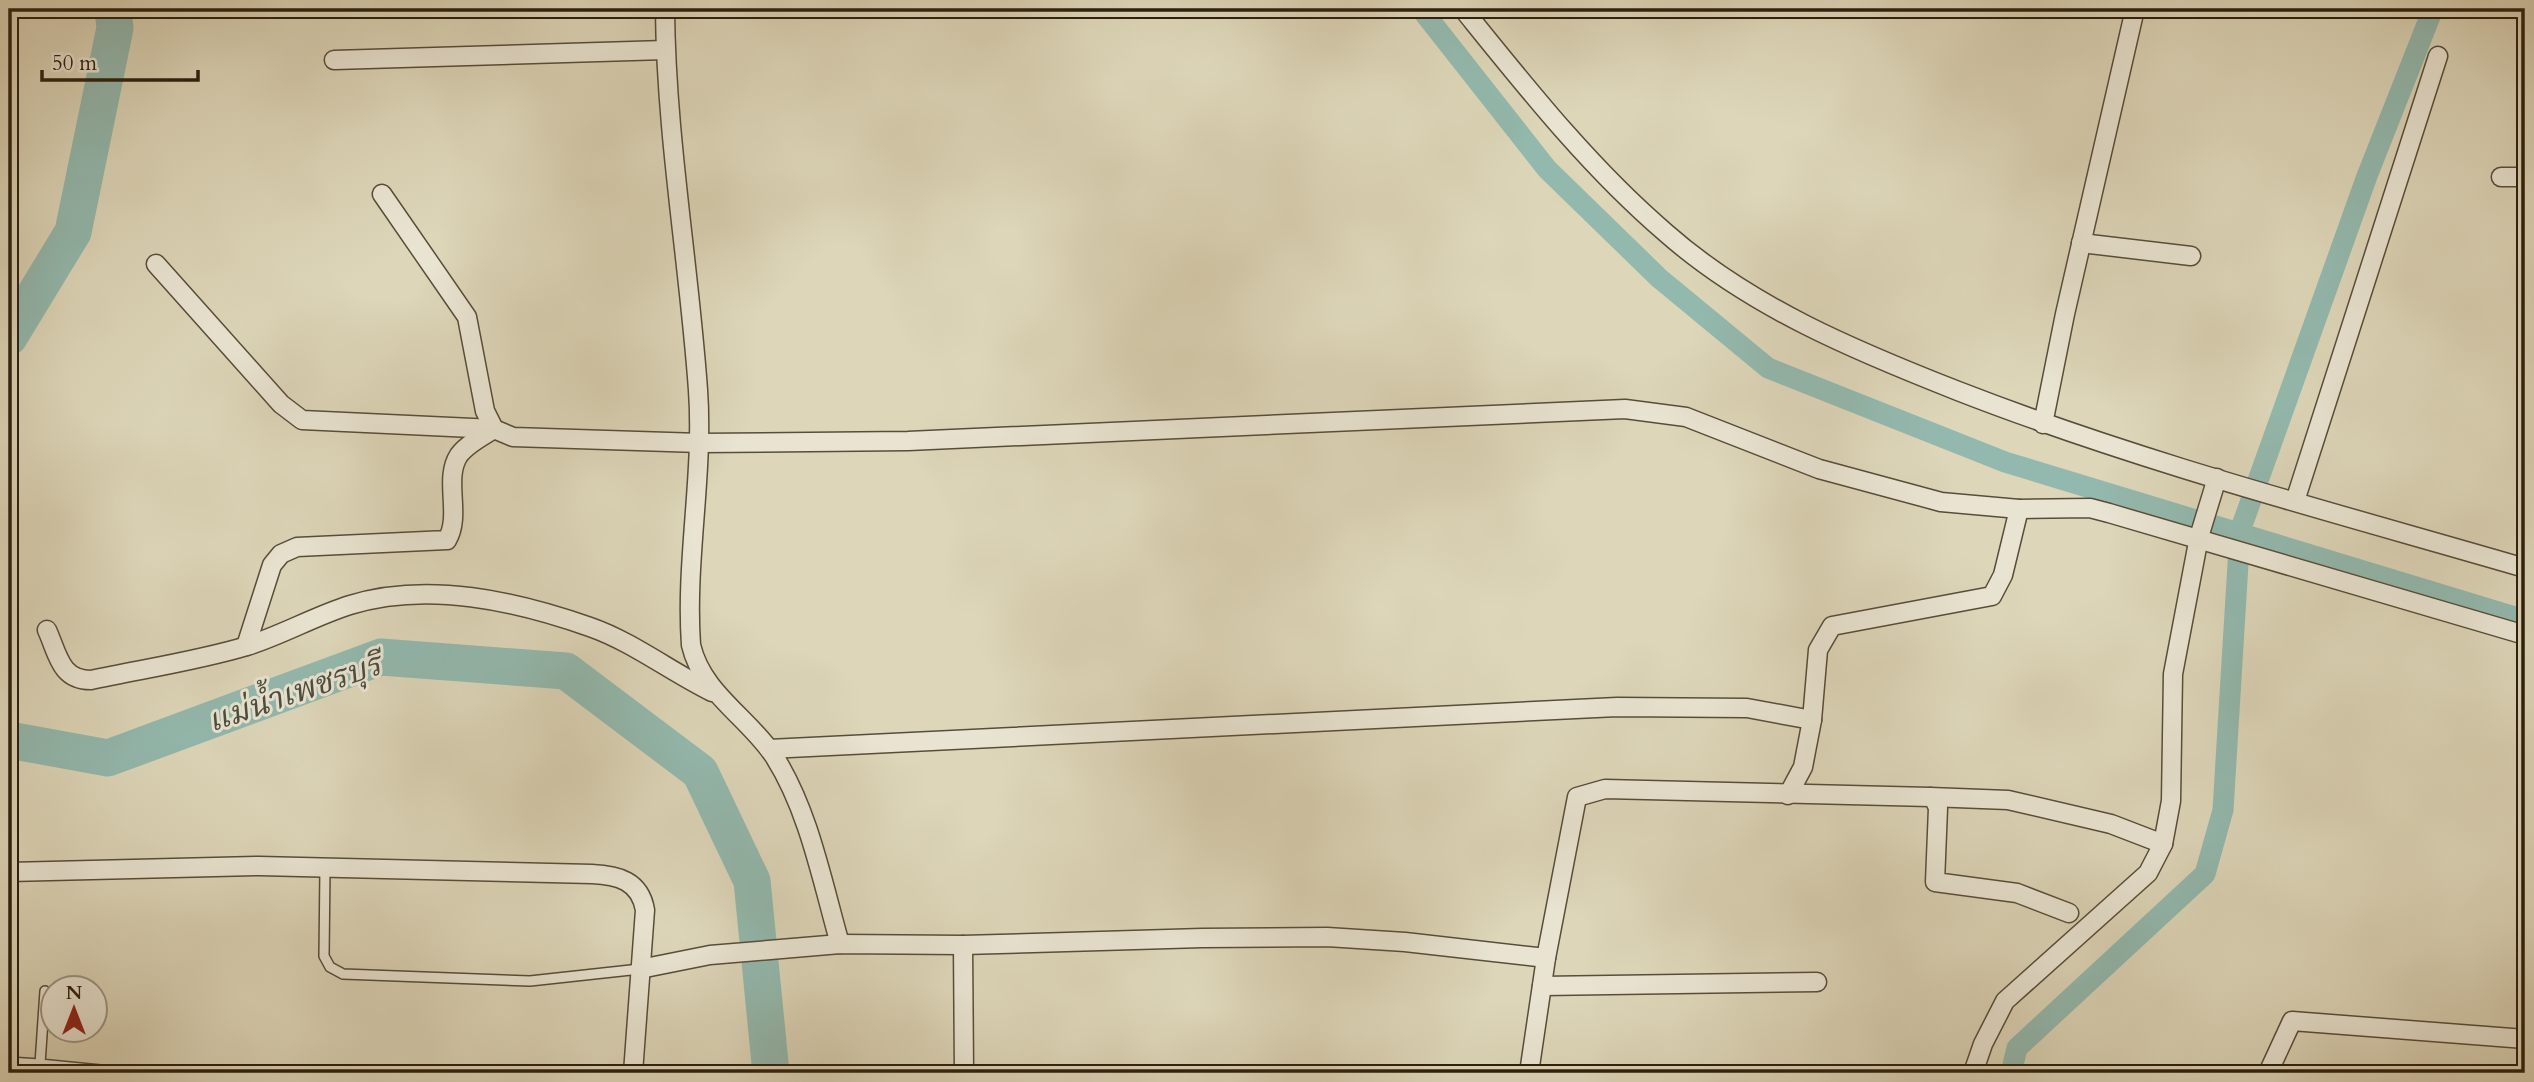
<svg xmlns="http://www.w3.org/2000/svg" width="2534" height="1082" viewBox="0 0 2534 1082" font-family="Cardo,'Noto Serif Thai',serif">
  <rect width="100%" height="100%" fill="#ddd6b9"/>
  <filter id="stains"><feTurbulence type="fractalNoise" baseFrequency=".00286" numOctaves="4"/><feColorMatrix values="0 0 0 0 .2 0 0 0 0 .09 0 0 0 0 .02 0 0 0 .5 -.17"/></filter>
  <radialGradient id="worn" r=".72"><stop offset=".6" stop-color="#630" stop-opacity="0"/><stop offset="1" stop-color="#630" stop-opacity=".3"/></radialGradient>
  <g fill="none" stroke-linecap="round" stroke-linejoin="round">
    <g stroke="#93b9ae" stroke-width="21">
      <path d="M1421 9 1547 169 1659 278 1768 368 2005 462 2525 620"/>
      <path d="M2011 1073 2017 1048 2205 874 2223 810 2240 531 2367 176 2433 9"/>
    </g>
    <g stroke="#93b9ae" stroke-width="37">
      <path d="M9 337 73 232 115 28 113 9"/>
      <path d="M9 740 108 758 381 657 566 671 700 772 752 881 771 1073"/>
    </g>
    <defs>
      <g id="service">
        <path d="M325 868 324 956 330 967 343 974 530 981 640 969"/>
        <path d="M45 991 40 1064 131 1073"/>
        <path d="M9 1062 40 1064"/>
      </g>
      <g id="minor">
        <path d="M665 9C666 137 689 263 698 390 704 475 685 561 691 645 702 693 748 717 774 756 809 811 822 881 840 944"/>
        <path d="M1463 9C1526 87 1589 167 1666 233 1750 307 1856 351 1958 391 2143 463 2336 513 2525 568"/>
        <path d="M334 60 665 50"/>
        <path d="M2501 177H2525"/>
        <path d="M382 194 467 317 485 411 494 429 513 437 700 443 908 441 1625 409 1686 417 1819 469 1941 502 2019 509 2090 508 2109 513 2525 635"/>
        <path d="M2081 243 2191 256"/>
        <path d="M156 264 281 404 302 420 494 429"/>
        <path d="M2043 424 2065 314 2135 9"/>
        <path d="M2295 501 2438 56"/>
        <path d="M47 630C58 654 60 680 91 680 142 669 197 661 247 646 282 635 315 616 350 605 428 581 516 601 590 627 633 642 671 672 712 692"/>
        <path d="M246 646 272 565 281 554 297 547 447 540C462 515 443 479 459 455 467 444 483 436 494 429"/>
        <path d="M769 749 1617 707 1747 708 1812 720"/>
        <path d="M1788 795 1803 767 1812 720 1818 650 1832 626 1992 596 2003 575 2019 509"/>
        <path d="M1930 797 2008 800 2111 824 2163 844"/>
        <path d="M9 872 259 866 592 874C618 875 640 881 645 910L633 1073"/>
        <path d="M963 945 964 1073"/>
        <path d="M640 969 710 955 840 944 963 945 1202 938 1327 937 1405 942 1546 958"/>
        <path d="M1542 986 1817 982"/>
        <path d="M1529 1073 1546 958 1577 797 1605 789 1930 797 1935 801 1938 808 1935 882 2017 893 2069 913"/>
        <path d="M1973 1073 1983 1044 2005 1001 2148 873 2163 844 2171 801 2173 674 2199 537 2217 478"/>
        <path d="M2268 1073 2292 1021 2525 1039"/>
      </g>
    </defs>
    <use href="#service" stroke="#584d39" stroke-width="12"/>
    <use href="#minor" stroke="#584d39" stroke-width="21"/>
    <use href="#service" stroke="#e9e4d2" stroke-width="9"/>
    <use href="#minor" stroke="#e9e4d2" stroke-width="18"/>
  </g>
  <g text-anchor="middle" stroke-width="6" stroke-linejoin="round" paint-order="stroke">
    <g font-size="32" font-style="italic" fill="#4b4d3e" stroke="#e9e4d2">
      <text transform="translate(294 692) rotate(-19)" y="11">แม่น้ำเพชรบุรี</text>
    </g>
  </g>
  <rect width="2534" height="1082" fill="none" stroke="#ddd6b9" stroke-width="35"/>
  <rect x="10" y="10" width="2513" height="1061" fill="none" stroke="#2c1f0e" stroke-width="3.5"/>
  <rect x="18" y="18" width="2499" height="1047" fill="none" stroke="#2c1f0e" stroke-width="2"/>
  <g transform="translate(74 1009)"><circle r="33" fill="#e9e4d2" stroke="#9d9584" stroke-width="2"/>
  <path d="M0-5L12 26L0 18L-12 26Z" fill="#8f2418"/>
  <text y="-10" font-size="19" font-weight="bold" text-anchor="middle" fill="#2c1f0e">N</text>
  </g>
  <path d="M42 70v10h156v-10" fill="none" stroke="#2c1f0e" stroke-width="3.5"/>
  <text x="52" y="70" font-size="21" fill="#2c1f0e" stroke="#e9e4d2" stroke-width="5" paint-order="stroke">50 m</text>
  <rect width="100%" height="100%" filter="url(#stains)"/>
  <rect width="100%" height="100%" fill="url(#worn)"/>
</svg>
